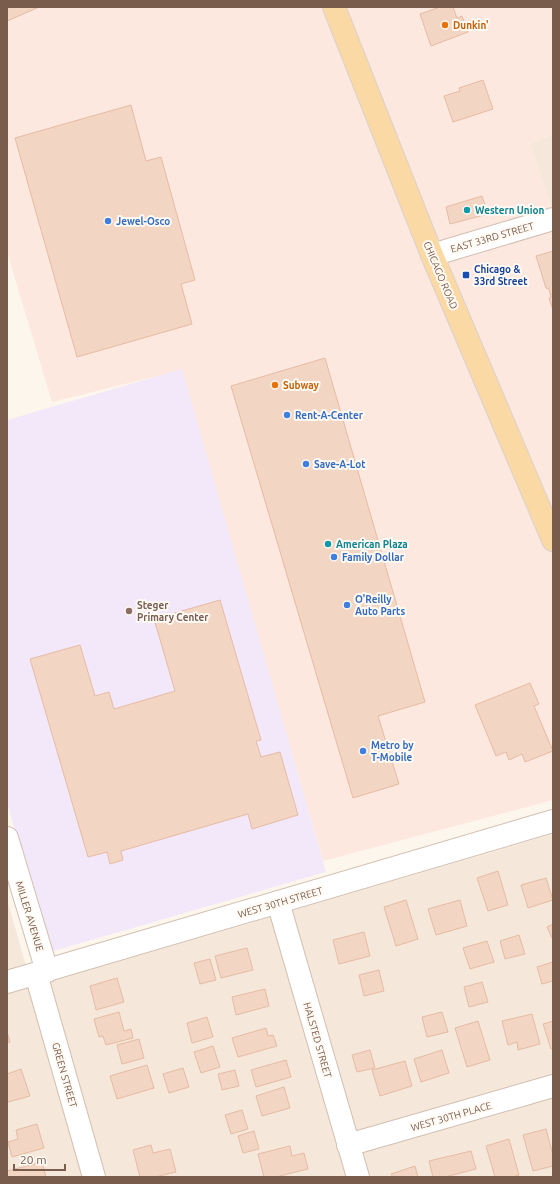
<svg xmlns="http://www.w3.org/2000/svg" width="560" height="1184" viewBox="0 0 560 1184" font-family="Ubuntu,sans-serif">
  <rect width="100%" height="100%" fill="#fdf6ec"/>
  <g fill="#f5e8da">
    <path d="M553 134V206H551L530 144Z"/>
    <path d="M553 834V1177H7V899L32 987Z"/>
  </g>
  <path fill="#fde8e0" d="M7 7H553V134L530 144 551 206H553V800L323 861 182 370 52 402 7 252Z"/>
  <path fill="#f3e8fa" d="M182 369 326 872 50 952 7 803V420Z"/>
  <g fill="#f3d5c3" stroke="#e6bba3">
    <path d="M7 7H39L7 21Z"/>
    <path d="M440 7H453L457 18 462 16 468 32 431 46 420 14Z"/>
    <path d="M483 80 493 109 453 122 444 96 460 91 459 88Z"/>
    <path d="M131 105 146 161 161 157 195 280 181 284 192 324 77 357 15 138Z"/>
    <path d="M482 196 488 214 450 224 446 207Z"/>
    <path d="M553 251V310L549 298 551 297 549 289 546 288 536 256Z"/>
    <path d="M325 358 425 702 378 716 399 784 353 798 231 386Z"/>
    <path d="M220 600 261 740 256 741 261 757 280 752 298 815 252 829 248 814 121 851 123 860 110 864 107 852 88 857 30 659 80 645 95 696 109 692 114 709 175 691 154 619Z"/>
    <path d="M530 683 539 704 534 706 553 751 525 762 522 754 509 760 506 752 496 756 475 705Z"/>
    <path d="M498 871 508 905 488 911 477 878Z"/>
    <path d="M546 878 553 900 528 908 521 885Z"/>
    <path d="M406 900 418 939 396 946 384 907Z"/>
    <path d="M460 900 467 926 436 935 428 909Z"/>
    <path d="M553 924V940L547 927Z"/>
    <path d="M364 932 370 956 339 964 333 940Z"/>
    <path d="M519 935 525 954 505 959 500 941Z"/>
    <path d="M487 941 494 962 470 969 463 948Z"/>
    <path d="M247 948 253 970 221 978 215 956Z"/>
    <path d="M210 959 216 980 200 984 194 963Z"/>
    <path d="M553 962V981L542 984 537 967Z"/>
    <path d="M379 970 384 991 364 996 359 975Z"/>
    <path d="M117 978 124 1002 96 1010 90 986Z"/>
    <path d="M482 982 488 1002 469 1007 464 987Z"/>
    <path d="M265 989 269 1006 236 1015 232 997Z"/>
    <path d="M119 1012 124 1031 131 1029 133 1038 106 1045 103 1036 99 1037 94 1019Z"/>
    <path d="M442 1012 448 1032 427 1037 422 1017Z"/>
    <path d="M532 1014 540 1044 518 1050 517 1042 508 1045 502 1021Z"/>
    <path d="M207 1017 213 1037 192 1043 187 1023Z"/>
    <path d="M478 1021 490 1060 467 1067 455 1028Z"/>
    <path d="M553 1021V1049H551L543 1024Z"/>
    <path d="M266 1028 268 1036 273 1035 277 1046 238 1057 232 1038Z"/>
    <path d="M7 1032 10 1042 7 1043Z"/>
    <path d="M139 1039 144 1058 122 1064 117 1045Z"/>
    <path d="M213 1046 220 1067 201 1073 194 1052Z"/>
    <path d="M370 1050 375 1068 357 1072 352 1055Z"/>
    <path d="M442 1050 449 1073 421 1082 414 1059Z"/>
    <path d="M286 1060 291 1077 256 1087 251 1070Z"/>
    <path d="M405 1061 412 1086 380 1096 372 1070Z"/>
    <path d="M147 1065 154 1088 117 1099 110 1076Z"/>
    <path d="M183 1068 189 1087 169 1093 163 1074Z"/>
    <path d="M21 1069 30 1096 8 1102 7 1098V1074Z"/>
    <path d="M235 1070 239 1086 222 1090 218 1074Z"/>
    <path d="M284 1087 290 1108 262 1116 256 1096Z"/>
    <path d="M242 1110 248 1129 231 1134 225 1115Z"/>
    <path d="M37 1124 44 1148 12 1157 8 1142 18 1139 16 1130Z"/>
    <path d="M546 1129 553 1155V1166L533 1171 523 1135Z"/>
    <path d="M254 1131 259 1149 243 1153 238 1136Z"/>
    <path d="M509 1139 519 1175 512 1177H495L486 1146Z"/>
    <path d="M151 1145 153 1153 170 1149 176 1172 155 1177H140L133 1150Z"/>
    <path d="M290 1146 292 1156 304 1153 308 1169 276 1177H264L258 1154Z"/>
    <path d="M471 1151 476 1169 445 1177H433L429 1161Z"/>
    <path d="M42 1162 46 1177H7V1171Z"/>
    <path d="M415 1166 418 1177H393L391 1174Z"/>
  </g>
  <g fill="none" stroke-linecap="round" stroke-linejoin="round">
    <defs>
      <g id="minor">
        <path d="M432 255 553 219"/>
        <path d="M7 838 47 971"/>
        <path d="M278 902 358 1177"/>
        <path d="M36 974 94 1177"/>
        <path d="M7 982 553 821"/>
        <path d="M348 1145 553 1086"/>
      </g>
      <path id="major" d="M334 7 432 255 553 540"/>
    </defs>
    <use href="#minor" stroke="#d1beb0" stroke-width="24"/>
    <use href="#major" stroke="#dad1cd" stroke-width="24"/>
    <use href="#minor" stroke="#fff" stroke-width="22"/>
    <use href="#major" stroke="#fbd9a5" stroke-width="22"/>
  </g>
  <g fill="#e8710a" stroke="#fffaf3" stroke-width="1.5">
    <circle cx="445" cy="25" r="4"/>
    <circle cx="275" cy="385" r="4"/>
  </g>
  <g fill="#0f9aa8" stroke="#fffaf3" stroke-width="1.5">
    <circle cx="467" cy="210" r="4"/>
    <circle cx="328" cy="544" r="4"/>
  </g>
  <g fill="#3f7fe0" stroke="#fffaf3" stroke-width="1.5">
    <circle cx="108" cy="221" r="4"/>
    <circle cx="287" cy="415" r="4"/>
    <circle cx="306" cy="464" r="4"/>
    <circle cx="334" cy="557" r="4"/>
    <circle cx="347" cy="605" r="4"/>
    <circle cx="363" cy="751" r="4"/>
  </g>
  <rect fill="#1a4fb4" stroke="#fffaf3" stroke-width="1.5" x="462" y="271" width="8" height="8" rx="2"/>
  <circle fill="#8d6e63" stroke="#fffaf3" stroke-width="1.5" cx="129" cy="611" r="4"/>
  <g text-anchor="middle" stroke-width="4" stroke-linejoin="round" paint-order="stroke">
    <g font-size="10" font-weight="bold" fill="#c56008" stroke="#fffaf3" text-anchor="start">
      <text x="453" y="29">Dunkin'</text>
      <text x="283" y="389">Subway</text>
    </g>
    <g font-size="10" font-weight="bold" fill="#0d838f" stroke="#fffaf3" text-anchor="start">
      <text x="475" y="214">Western Union</text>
      <text x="336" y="548">American Plaza</text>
    </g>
    <g font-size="10" font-weight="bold" fill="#366cbe" stroke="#fffaf3" text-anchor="start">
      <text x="116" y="225">Jewel-Osco</text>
      <text x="295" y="419">Rent-A-Center</text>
      <text x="314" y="468">Save-A-Lot</text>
      <text x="342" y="561">Family Dollar</text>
      <text x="355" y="603">O'Reilly<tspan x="355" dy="12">Auto Parts</tspan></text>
      <text x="371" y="749">Metro by<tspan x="371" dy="12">T-Mobile</tspan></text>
    </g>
    <g font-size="10" fill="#7a5c4d" stroke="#fffaf3">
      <text transform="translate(492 237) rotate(-16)" y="4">EAST 33RD STREET</text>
      <text transform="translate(441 275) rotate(67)" y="4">CHICAGO ROAD</text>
      <text transform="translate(280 902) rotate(-16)" y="4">WEST 30TH STREET</text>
      <text transform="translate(30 916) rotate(73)" y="4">MILLER AVENUE</text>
      <text transform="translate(318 1040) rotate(74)" y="4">HALSTED STREET</text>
      <text transform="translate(65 1075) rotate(74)" y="4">GREEN STREET</text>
      <text transform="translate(451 1116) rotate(-16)" y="4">WEST 30TH PLACE</text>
    </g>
    <g font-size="10" font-weight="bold" fill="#164399" stroke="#fffaf3" text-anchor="start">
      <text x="474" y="273">Chicago &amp;<tspan x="474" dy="12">33rd Street</tspan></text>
    </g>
    <g font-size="10" font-weight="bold" fill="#785e54" stroke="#fffaf3" text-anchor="start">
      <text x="137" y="609">Steger<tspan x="137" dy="12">Primary Center</tspan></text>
    </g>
  </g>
  <rect width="560" height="1184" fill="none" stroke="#7a5c4d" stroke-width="16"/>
  <path d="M14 1164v6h51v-6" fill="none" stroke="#7a5c4d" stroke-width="2"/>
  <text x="20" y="1164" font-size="12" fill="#7a5c4d" stroke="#fffaf3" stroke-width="3" paint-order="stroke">20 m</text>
</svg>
